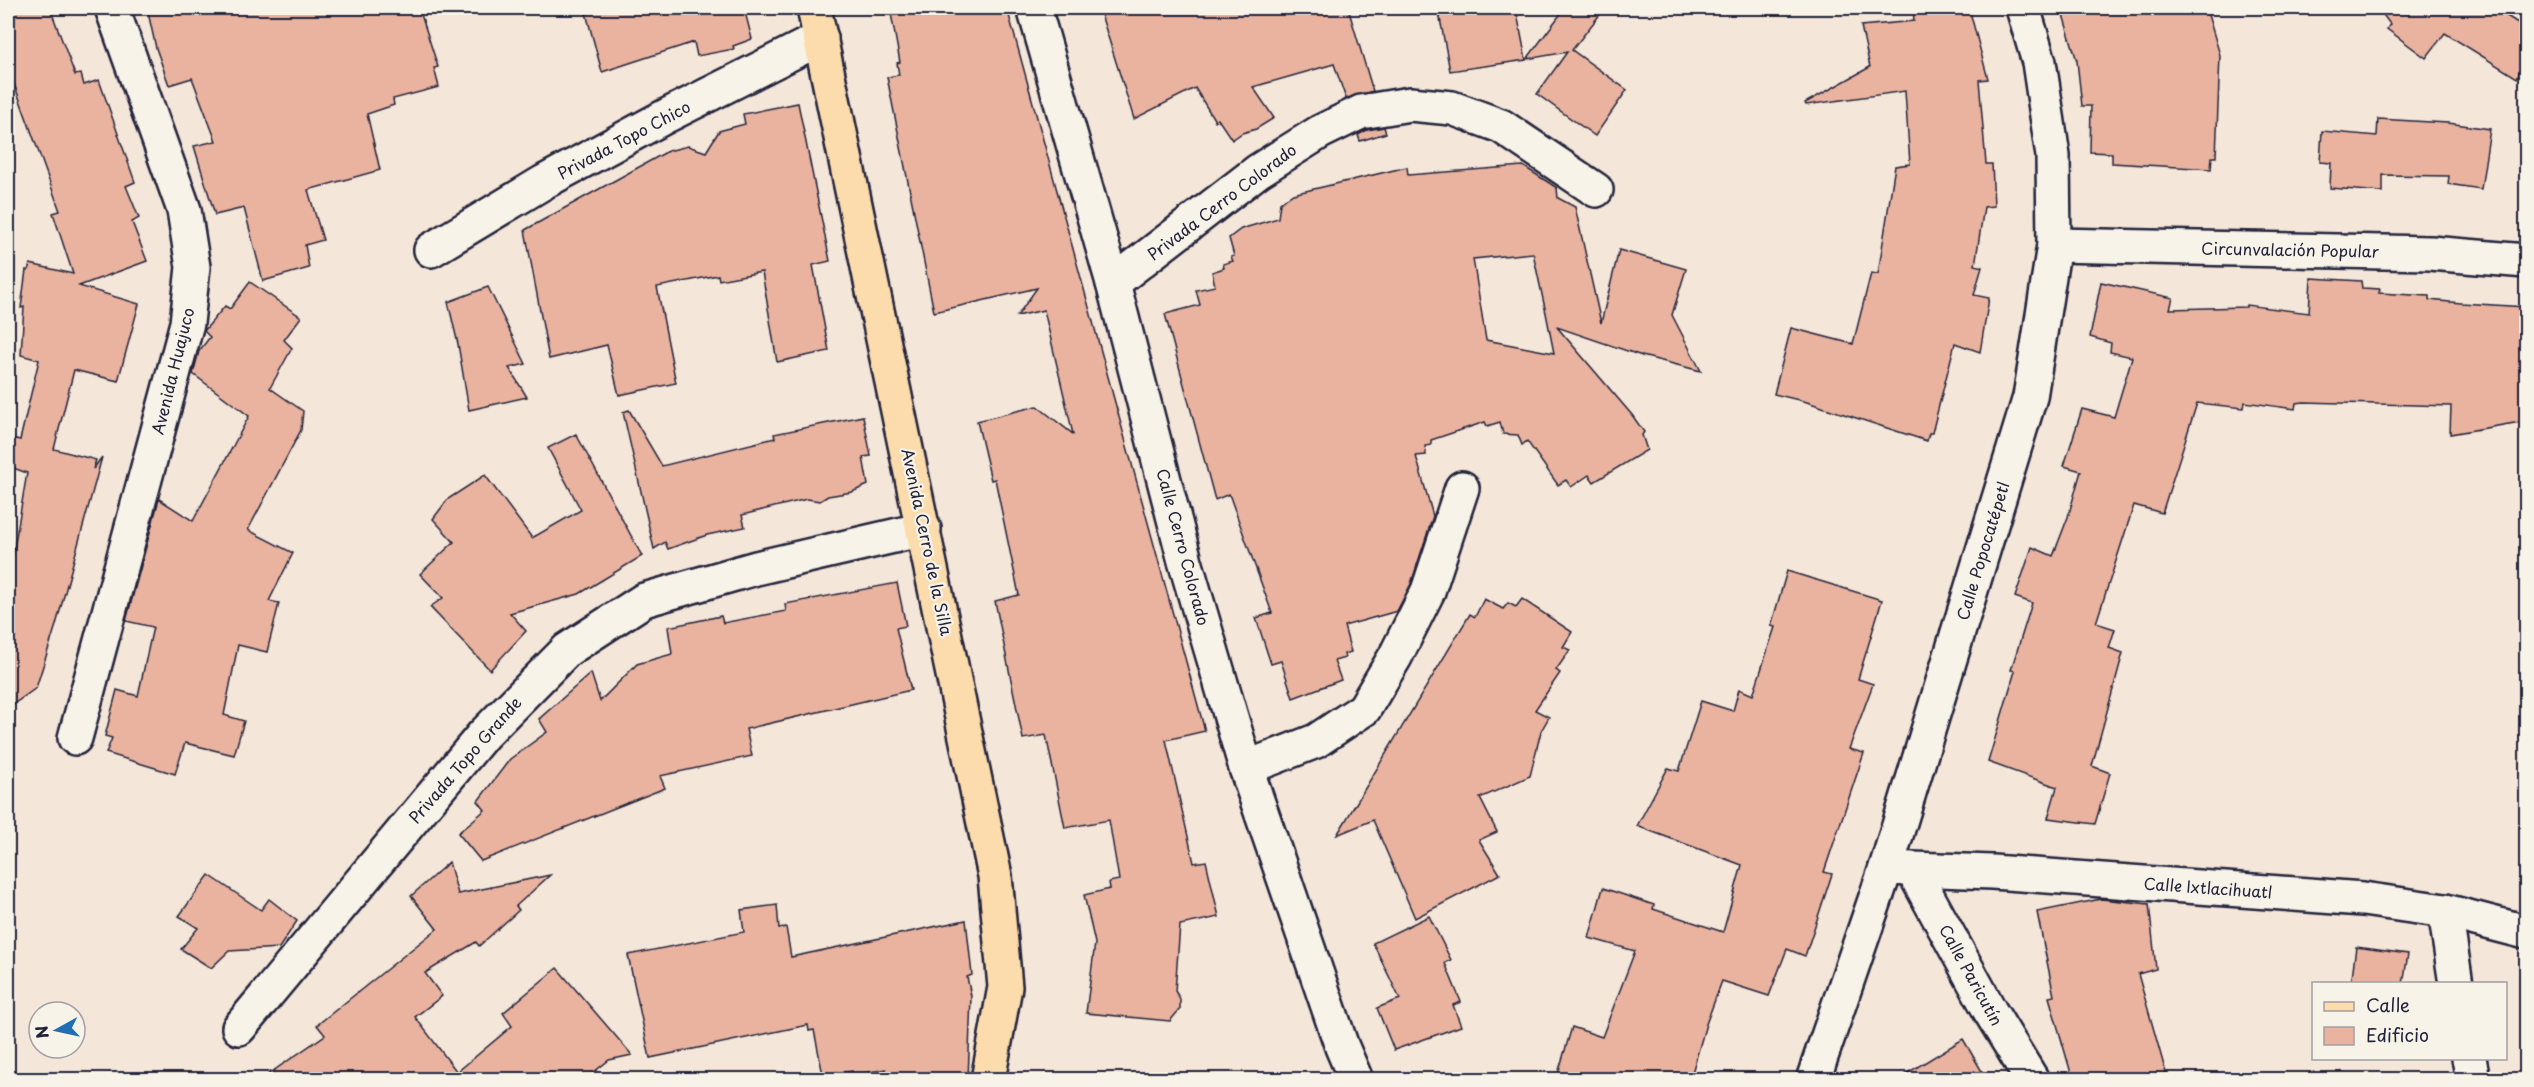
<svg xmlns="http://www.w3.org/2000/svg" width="2534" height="1087" viewBox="0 0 2534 1087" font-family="'Playpen Sans',sans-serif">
  <rect width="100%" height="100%" fill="#f4e6d9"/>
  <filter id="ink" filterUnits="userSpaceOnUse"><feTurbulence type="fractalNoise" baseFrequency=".0167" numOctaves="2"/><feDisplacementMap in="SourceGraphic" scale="12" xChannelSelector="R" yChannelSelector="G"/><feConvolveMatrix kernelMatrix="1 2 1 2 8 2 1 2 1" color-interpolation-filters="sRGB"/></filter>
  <g filter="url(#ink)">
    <g fill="#eab39f" stroke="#22223b" stroke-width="1.5" fill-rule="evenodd">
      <path d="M8 8H50L75 75 81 74 84 85 99 80 135 182 126 186 139 218 132 222 147 261 79 286 139 304 118 381 74 370 54 449 96 460 93 469 102 457 56 625 36 688 8 708V584L27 473 8 466V437L20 440 39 360 21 355 24 307 21 308 26 270 28 271 30 264 73 274 53 213 60 211 8 67Z"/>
      <path d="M147 8H419L438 67 434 68 439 87 393 99 394 105 367 114 380 170 308 190 323 240 305 245 309 268 263 281 244 208 215 215 194 146 216 141 192 78 169 85 156 48Z"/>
      <path d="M605 8H744L752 39 733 46 734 49 697 56 694 42 602 72 586 13Z"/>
      <path d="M890 8H1007L1205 731 1166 740 1194 863 1206 861 1219 917 1180 925 1175 991 1180 999V1009L1170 1021 1086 1013 1095 943 1084 895 1110 889 1109 882 1119 880 1109 820 1065 828 1046 735 1023 739 995 601 1019 595 995 479 991 480 977 421 1037 406 1073 434 1044 310 1017 316 1037 288 934 312 887 77 899 75 897 63 900 62Z"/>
      <path d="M1099 8H1348L1373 91 1346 99 1334 64 1253 87 1274 118 1256 129 1242 133 1232 140 1218 119 1215 121 1195 88 1134 119Z"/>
      <path d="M1438 8H1516L1526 60 1450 71Z"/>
      <path d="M1565 8H1605L1572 50 1627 90 1595 136 1537 94 1567 52 1527 59Z"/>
      <path d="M1913 8H1969L1988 79 1979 80 1986 164H1992L1994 206 1984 207 1975 265 1982 267 1974 295 1989 298 1980 352 1955 343 1932 433H1929L1927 441 1807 402 1774 394 1791 328 1853 344 1871 273 1878 274 1895 166 1910 164 1905 91 1806 105 1805 103 1870 67 1861 26 1914 21Z"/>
      <path d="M2061 8H2206L2220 55 2216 157H2212L2211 169 2112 163V153L2090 152 2091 106H2082L2077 61Z"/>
      <path d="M2378 8H2494L2526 28V56L2517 78 2445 33 2426 58 2387 29 2390 24Z"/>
      <path d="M798 103 830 261 813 265 829 351 777 362 762 272 719 280 718 275 657 287 676 383 619 395 607 345 549 359 525 230 668 151 688 146 706 152 719 131 745 124 743 114Z"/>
      <path d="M2378 119 2448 123 2490 129 2481 189 2448 184 2449 176 2383 175V192L2330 188 2331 163 2320 162 2322 131 2377 136Z"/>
      <path d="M1384 127 1386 133 1360 141 1358 135 1367 130Z"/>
      <path d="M1523 166 1557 188 1558 198 1575 207 1601 323 1619 250 1686 269 1672 315 1701 371 1642 356 1557 327 1632 415 1644 432 1642 435 1647 450 1594 482 1589 475 1571 487 1566 480 1558 485 1527 441 1522 445 1518 435 1503 434 1500 422 1487 426 1485 422 1431 440V445L1425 446 1426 455 1416 456 1433 516 1411 584 1397 611 1344 626 1351 652 1344 654 1345 658 1334 661 1341 680 1293 698 1281 661 1271 664 1256 618 1272 613 1229 494 1215 500 1165 314 1200 305 1196 290 1215 286 1212 272 1224 268 1223 264 1233 261 1231 257 1234 256 1229 238 1241 229 1278 218 1280 203 1293 194 1407 167 1408 175ZM1533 253 1546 313 1554 353 1486 340 1473 259Z"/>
      <path d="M2311 278 2361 281 2362 288 2380 289 2379 293 2429 296V300L2461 303 2526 307V421L2450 434 2451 406 2304 402 2296 403 2295 409 2245 402 2244 408 2197 403 2162 513 2134 505 2096 623 2115 629 2109 648 2123 653 2092 766 2110 773 2095 824 2048 818 2057 787 1988 762 2015 671 2011 670 2032 603 2015 597 2032 547 2053 556 2068 517 2081 471 2064 466 2082 409 2114 417 2132 357 2110 352 2111 343 2090 337 2101 282 2173 298 2170 309 2246 307V305L2309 313Z"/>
      <path d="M250 282 301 317 284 340 292 348 270 388 303 411 301 430 248 530 293 553 269 601 279 603 267 652 238 645 224 715 244 721 234 755 185 743 175 774 106 753 112 738 105 736 117 690 138 696 153 627 126 621 159 499 193 521 249 416 193 374 199 351 210 337 204 331 225 306 230 309Z"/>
      <path d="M488 287 526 364 509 368 527 397 469 410 458 344 448 302Z"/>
      <path d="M629 410 662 466 775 438 774 434 863 416 871 456 863 457 868 485 852 492 828 496 820 501 807 499 742 515 745 527 707 535 668 549 665 542 654 549 623 412Z"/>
      <path d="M576 434 642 556 579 594 510 613 526 631 490 670 430 607 443 598 420 574 454 542 433 519 448 499 485 475 532 538 581 510 548 448Z"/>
      <path d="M1787 571 1882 600 1858 679 1873 684 1849 749 1864 753 1824 872 1832 874 1805 956 1787 949 1769 996 1722 981 1706 1024 1690 1080H1556L1572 1027 1602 1037 1635 951 1589 938 1603 888 1654 905 1653 909 1723 932 1742 865 1637 826 1668 768 1679 771 1701 701 1733 711 1739 689 1753 695 1775 627 1771 626Z"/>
      <path d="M897 583 906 626 896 628 911 690 746 729 752 756 660 776 665 788 481 861 458 833 485 810 478 801 510 759 547 732 539 719 591 673 600 701 637 664 672 654 668 627 721 616 723 623 786 611 785 604Z"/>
      <path d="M1484 599 1503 609 1508 603 1516 607 1522 599 1572 632 1563 647 1570 650 1556 670 1560 673 1535 710 1549 717 1541 731 1530 776 1480 798 1497 832 1479 840 1500 874 1415 918 1373 820 1337 835 1470 614 1475 617Z"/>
      <path d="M449 862 458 894 550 875 516 906 519 910 479 946 476 942 425 973 442 996 415 1017 457 1072 512 1026 503 1013 557 968 632 1055 609 1060 584 1080H260L325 1035 317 1025 437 929 411 896Z"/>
      <path d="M209 875 261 910 269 899 297 921 279 948 229 951 211 968 181 949 198 928 179 916Z"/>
      <path d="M2101 899 2149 904 2156 969 2138 974 2168 1080H2073L2049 997 2054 996 2037 912Z"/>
      <path d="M777 905 779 929 786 927 791 957 966 920 972 975 967 977 971 996 968 1080H888L886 1069 853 1075 852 1071 823 1075 814 1030 809 1031 808 1025 650 1058 628 955 744 932 741 910Z"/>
      <path d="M1429 916 1451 960 1445 963 1461 1002 1453 1005 1461 1026 1394 1050 1377 1008 1400 999 1373 943Z"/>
      <path d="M2356 947 2408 954 2403 984H2351Z"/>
      <path d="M1963 1039 1987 1080H1896Z"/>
    </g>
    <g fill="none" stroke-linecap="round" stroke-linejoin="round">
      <defs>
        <g id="minor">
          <path d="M1034 8 1113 283 1185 561 1246 768 1342 1047 1356 1080"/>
          <path d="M2054 245 2430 253 2526 261"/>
          <path d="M431 250 544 182 666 116 821 38"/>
          <path d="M1113 283 1258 171 1320 132 1361 112 1410 104 1452 108 1501 126 1596 190"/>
          <path d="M75 738 187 323 193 267 184 210 112 8"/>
          <path d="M1246 768 1316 741 1364 709 1395 657 1428 591 1462 488"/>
          <path d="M1886 868 1992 872 2363 899 2445 911 2526 932"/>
          <path d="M1913 870 1990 1011 2032 1080"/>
          <path d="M2445 911 2456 984"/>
          <path d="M239 1028 483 735 567 650 644 600 756 568 924 529"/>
          <path d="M2469 1058 2473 1080"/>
          <path d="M1813 1080 1886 868 2030 397 2054 245 2053 156 2039 62 2023 8"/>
        </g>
        <path id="major" d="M814 8 995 876 1005 987 988 1080"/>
      </defs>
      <use href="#minor" stroke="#22223b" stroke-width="38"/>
      <use href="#major" stroke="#22223b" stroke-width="38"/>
      <use href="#minor" stroke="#f7f3e8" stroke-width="33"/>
      <use href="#major" stroke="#fcdcac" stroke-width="33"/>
    </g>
  </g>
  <g text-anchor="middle" stroke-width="4.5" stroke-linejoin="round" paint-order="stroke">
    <g font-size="16" fill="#22223b" stroke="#f7f3e8">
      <text transform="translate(624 140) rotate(-28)" y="6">Privada Topo Chico</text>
      <text transform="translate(1222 202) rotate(-37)" y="6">Privada Cerro Colorado</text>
      <text transform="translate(2290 250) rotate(1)" y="6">Circunvalación Popular</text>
      <text transform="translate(173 371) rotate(-76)" y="6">Avenida Huajuco</text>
      <text transform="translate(927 542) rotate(78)" y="6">Avenida Cerro de la Silla</text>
      <text transform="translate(1183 547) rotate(75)" y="6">Calle Cerro Colorado</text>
      <text transform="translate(1983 551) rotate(-73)" y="6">Calle Popocatépetl</text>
      <text transform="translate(465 760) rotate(-49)" y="6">Privada Topo Grande</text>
      <text transform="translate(2208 888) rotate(4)" y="6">Calle Ixtlacihuatl</text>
      <text transform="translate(1971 975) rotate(61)" y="6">Calle Paricutín</text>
    </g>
  </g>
  <rect width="2534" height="1087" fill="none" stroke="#f7f3e8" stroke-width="30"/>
  <rect x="15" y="15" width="2504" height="1057" fill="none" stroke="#22223b" stroke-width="2" filter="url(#ink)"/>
  <rect x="2312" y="982" width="195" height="78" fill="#f7f3e8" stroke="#a29fa3" stroke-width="1.5"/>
  <rect x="2324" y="1002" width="30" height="9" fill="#fcdcac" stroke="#a29fa3" stroke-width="1.5"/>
  <text x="2366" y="1012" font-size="18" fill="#22223b">Calle</text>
  <rect x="2324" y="1027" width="30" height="18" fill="#eab39f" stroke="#a29fa3" stroke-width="1.5"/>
  <text x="2366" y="1042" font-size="18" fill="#22223b">Edificio</text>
  <g transform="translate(57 1030) rotate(262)"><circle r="28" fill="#f7f3e8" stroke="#a29fa3" stroke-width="1.5"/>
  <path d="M0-4.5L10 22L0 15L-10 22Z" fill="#1f6fb2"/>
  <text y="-9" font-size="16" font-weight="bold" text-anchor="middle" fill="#22223b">N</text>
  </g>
</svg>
